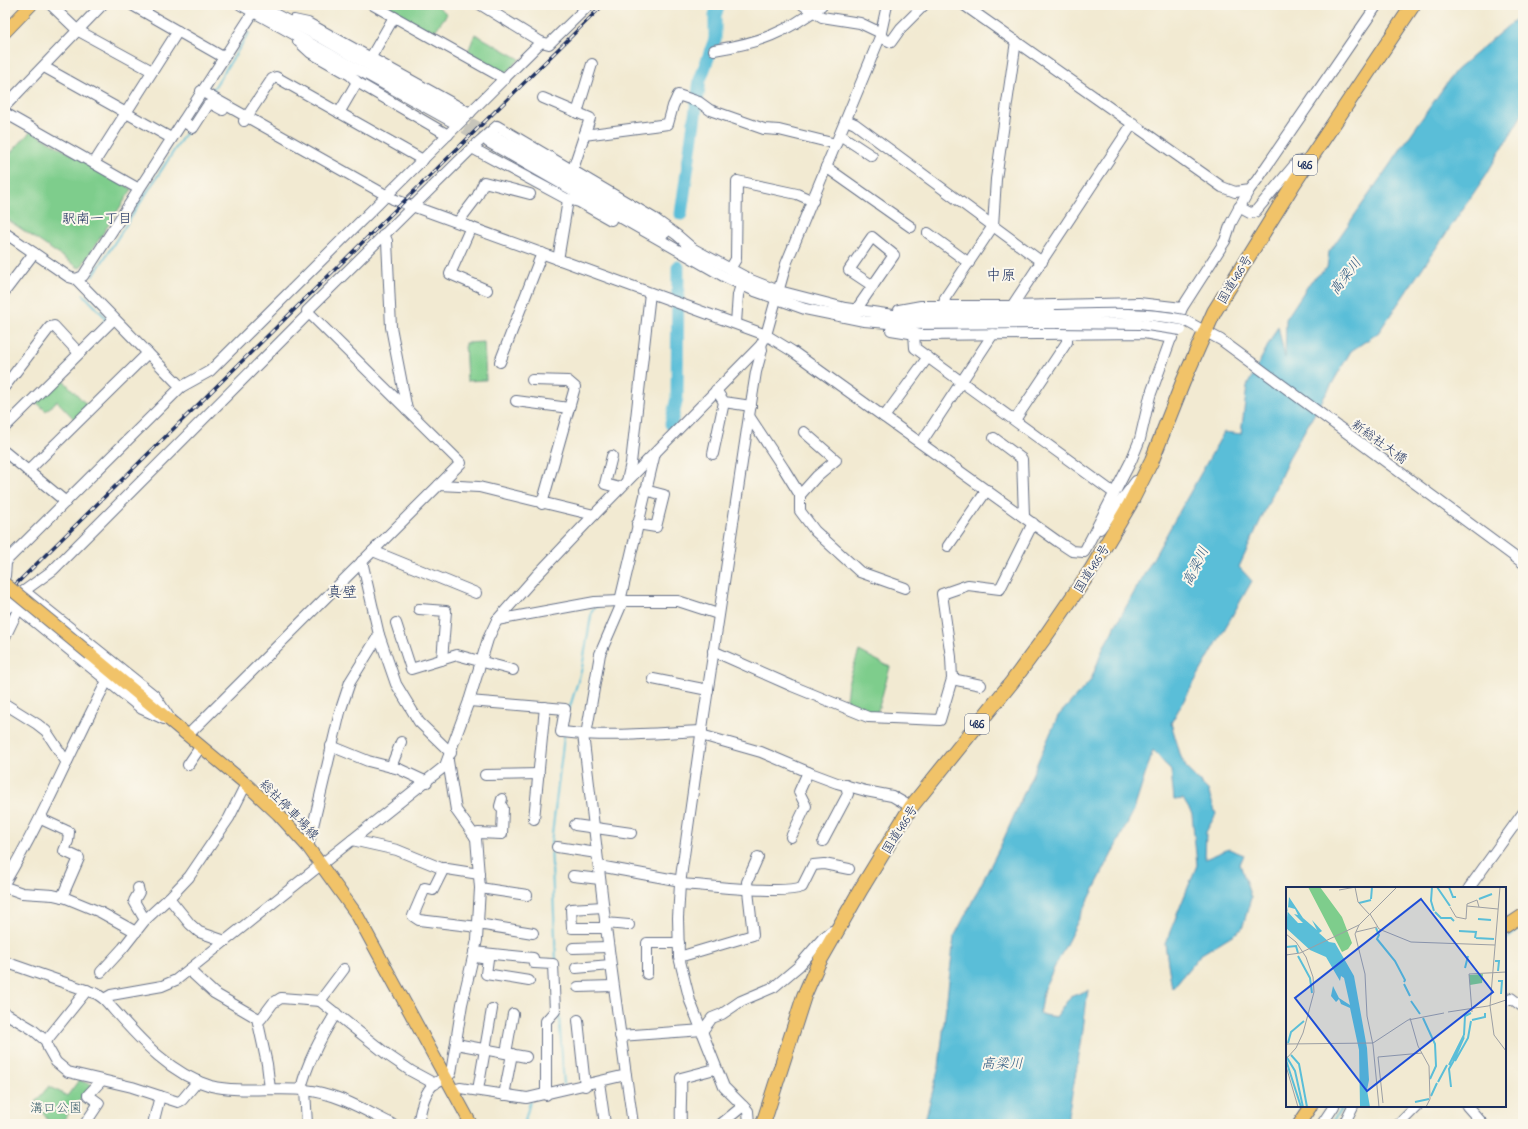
<svg xmlns="http://www.w3.org/2000/svg" width="1528" height="1129" viewBox="0 0 1528 1129" font-family="'Indie Flower','Klee One',sans-serif">
  <rect width="100%" height="100%" fill="#fbf7ec"/>
  <filter id="ink" filterUnits="userSpaceOnUse"><feTurbulence type="fractalNoise" baseFrequency=".025" numOctaves="2"/><feDisplacementMap in="SourceGraphic" scale="8" xChannelSelector="R" yChannelSelector="G"/><feConvolveMatrix kernelMatrix="1 2 1 2 8 2 1 2 1" color-interpolation-filters="sRGB"/></filter>
  <filter id="wash" filterUnits="userSpaceOnUse"><feTurbulence type="fractalNoise" baseFrequency=".012" numOctaves="4" result="noise"/><feDisplacementMap in="SourceGraphic" scale="16" xChannelSelector="R" yChannelSelector="G"/><feGaussianBlur stdDeviation="0.9" result="paint"/><feColorMatrix in="noise" values="0 0 0 0 0 0 0 0 0 0 0 0 0 0 0 0 0 1.4 0 .05"/><feComposite in="paint" operator="in"/></filter>
  <g filter="url(#wash)">
    <rect width="100%" height="100%" fill="#f2ead2"/>
    <g fill="#7ecd8c" stroke="#4c7e75">
      <path d="M384 5H436L447 14 432 35 383 7Z"/>
      <path d="M475 34 520 59 505 74 467 54Z"/>
      <path d="M31 131 132 189 81 267 79 268 5 218V159Z"/>
      <path d="M484 342 486 380 467 381 465 343Z"/>
      <path d="M60 377 87 405V408L75 420 57 401 46 411 35 401Z"/>
      <path d="M859 651 890 667 877 714 845 707 848 683Z"/>
      <path d="M79 1080 92 1085 60 1124H50L36 1101 49 1086 67 1096Z"/>
    </g>
    <path fill="#5abed8" stroke="#3a769b" d="M1523 13V113L1486 175 1378 333 1351 351 1291 454 1239 567 1252 581 1171 723 1181 757 1187 769 1208 790 1216 814 1206 832 1205 859 1229 849 1244 855 1240 864 1251 898 1242 929 1200 955 1172 989 1165 944 1197 865 1192 814 1183 799 1174 800 1171 771 1153 750 1134 810 1044 988 1039 1014 1056 1017 1070 997 1088 990 1081 1045 1068 1115V1124H924L939 1067 954 937 1001 845 1058 716 1091 680 1104 646 1224 432 1241 434 1247 386 1278 326 1285 358 1286 319 1311 281 1327 268 1329 252 1455 71Z"/>
    <g fill="none" stroke-linecap="round" stroke-linejoin="round">
      <g stroke="#5abed8" stroke-width="2">
        <path d="M212 91 249 33"/>
        <path d="M93 276 188 129"/>
        <path d="M83 294 106 318 104 322"/>
        <path d="M638 505 644 481"/>
        <path d="M569 710 582 668 592 610 598 606"/>
        <path d="M1505 940 1523 927"/>
        <path d="M556 962 551 843 564 736"/>
        <path d="M559 1013 564 1086"/>
        <path d="M524 1124 530 1102"/>
        <path d="M1331 1124 1343 1106"/>
      </g>
      <g stroke="#5abed8" stroke-width="13">
        <path d="M681 214 700 80 715 39V15L719 5"/>
        <path d="M671 424 677 398 678 267"/>
      </g>
    </g>
  </g>
  <g filter="url(#ink)">
    <g fill="none" stroke-linecap="round" stroke-linejoin="round">
      <g stroke="#c7c5bb" stroke-width="10" stroke-dasharray="10 5" stroke-linecap="butt">
        <path d="M457 115 495 136"/>
        <path d="M451 121 488 142"/>
      </g>
      <defs>
        <g id="minor">
          <path d="M51 5 77 30 152 71"/>
          <path d="M132 5 223 57"/>
          <path d="M241 5 451 121"/>
          <path d="M257 5 316 35 457 115"/>
          <path d="M373 5 505 79"/>
          <path d="M803 5 822 17 860 23 881 33"/>
          <path d="M964 5 1222 187 1235 192 1249 190 1257 180 1377 5"/>
          <path d="M294 20 308 23 470 113"/>
          <path d="M880 37 891 42 901 28 924 5"/>
          <path d="M298 41 311 53 350 75 357 82 448 135"/>
          <path d="M541 42 549 44 589 5"/>
          <path d="M714 50C759 43 786 33 822 5"/>
          <path d="M371 57 394 17"/>
          <path d="M44 67 171 138"/>
          <path d="M201 91 393 199 766 335 792 351 1057 541 1072 551 1084 552"/>
          <path d="M543 98 590 118 573 169"/>
          <path d="M5 106 102 5"/>
          <path d="M5 113 139 189"/>
          <path d="M339 113 357 82"/>
          <path d="M577 113 592 64"/>
          <path d="M846 120 855 124 1042 262"/>
          <path d="M183 121 193 128 208 105 212 104 223 110"/>
          <path d="M244 121 272 79 276 77 423 160"/>
          <path d="M584 135 668 124 673 106 678 95 699 102 710 110 764 129 779 130 836 144"/>
          <path d="M840 135 872 156"/>
          <path d="M495 136 665 233"/>
          <path d="M488 142 725 277 755 291 805 309 864 321 900 324 1056 323"/>
          <path d="M472 148 565 198 579 202 611 220"/>
          <path d="M94 163 178 31"/>
          <path d="M826 167 911 227"/>
          <path d="M1239 207 1250 213 1255 212 1297 162 1309 159"/>
          <path d="M458 222 477 197 484 182 530 194"/>
          <path d="M471 227 450 274 487 290"/>
          <path d="M5 233 69 277 76 279 83 276 258 5"/>
          <path d="M928 233 969 263"/>
          <path d="M384 234 387 241 391 327 407 410"/>
          <path d="M686 245 751 280 779 291 845 308 893 315H1055"/>
          <path d="M558 260 568 200"/>
          <path d="M730 269 736 259 737 181 797 194 813 201"/>
          <path d="M76 279 181 387"/>
          <path d="M5 291 34 253"/>
          <path d="M944 306 945 298 993 226 996 179 1016 41"/>
          <path d="M1012 306 1133 123"/>
          <path d="M856 310 894 255 872 237 849 270 873 286"/>
          <path d="M899 310 921 306H1012L1139 303 1182 308"/>
          <path d="M1184 320 1221 340 1523 563"/>
          <path d="M736 323 738 295 741 285"/>
          <path d="M891 330 922 335 1144 333 1172 338"/>
          <path d="M914 333 915 348 1114 493"/>
          <path d="M500 362 542 253"/>
          <path d="M532 380 568 381 575 387 542 504"/>
          <path d="M5 386 50 327 54 326 79 353"/>
          <path d="M716 390 724 402 751 406"/>
          <path d="M516 401 569 408"/>
          <path d="M749 416 784 469 800 495V511L815 531 860 572 905 588"/>
          <path d="M884 417 928 357"/>
          <path d="M1015 420 1067 342V333"/>
          <path d="M5 427 114 319"/>
          <path d="M994 438 1022 459 1024 516"/>
          <path d="M921 443 993 334"/>
          <path d="M5 452 66 502"/>
          <path d="M713 454 724 402"/>
          <path d="M612 456 605 484 620 488"/>
          <path d="M28 471 148 353"/>
          <path d="M627 481 631 463 650 293"/>
          <path d="M439 485 479 487 594 515"/>
          <path d="M800 495 817 476 836 460 804 432"/>
          <path d="M637 524 656 527 664 495 645 490"/>
          <path d="M1100 529 1136 481"/>
          <path d="M948 546 987 490"/>
          <path d="M373 551 476 593"/>
          <path d="M1084 552 1131 461 1140 439 1150 396 1182 308 1225 241 1231 223 1249 190"/>
          <path d="M362 561 379 635 396 684 419 722 451 753"/>
          <path d="M5 576 6 563 8 559 181 387 210 371 541 42 481 5"/>
          <path d="M24 591 155 696 169 717"/>
          <path d="M620 601 655 453"/>
          <path d="M12 603 142 709 164 719"/>
          <path d="M419 609 446 611 442 660"/>
          <path d="M5 610 24 591 53 570 309 313"/>
          <path d="M497 620 595 602 620 601H678L718 614"/>
          <path d="M396 623 411 669 457 655 513 670"/>
          <path d="M5 637 19 608"/>
          <path d="M713 651 792 686 868 717 940 720 952 679 951 657 942 594 968 585 1000 589 1033 523"/>
          <path d="M653 679 708 690"/>
          <path d="M952 679 981 685"/>
          <path d="M469 701 565 709 561 732H563C609 738 656 733 702 731"/>
          <path d="M5 704 37 724 46 731 67 763"/>
          <path d="M188 735 461 463 307 311 472 148 497 126 655 219 677 235 692 248"/>
          <path d="M586 735 600 654 623 601"/>
          <path d="M701 735 761 752 813 774 837 783 866 791 892 796 911 807"/>
          <path d="M331 746 368 761 399 769 427 782"/>
          <path d="M188 765 201 746"/>
          <path d="M391 767 401 742"/>
          <path d="M485 775 539 774"/>
          <path d="M41 819 69 832 68 841 64 851 79 858 62 897"/>
          <path d="M534 819 545 707"/>
          <path d="M575 825 631 833"/>
          <path d="M475 837 478 833 502 834 503 808 500 806 502 799"/>
          <path d="M791 837 806 806 799 792 808 772"/>
          <path d="M352 840 397 850 441 868 479 874"/>
          <path d="M823 841 848 794 846 785"/>
          <path d="M308 847 340 712 350 682 379 635"/>
          <path d="M557 847 597 853"/>
          <path d="M599 866 681 881"/>
          <path d="M444 868 433 890 425 888 413 916 419 920 478 927"/>
          <path d="M573 876 600 879"/>
          <path d="M5 882C44 817 72 747 107 681"/>
          <path d="M680 884C706 885 782 895 802 887L813 865 824 864 849 869"/>
          <path d="M5 887 22 893 53 895 66 898 100 912 136 932"/>
          <path d="M138 888 139 892 134 901 145 920"/>
          <path d="M480 888 527 895"/>
          <path d="M1469 888 1523 813"/>
          <path d="M169 898 190 924 199 932 225 941"/>
          <path d="M603 907 571 909 572 928H606"/>
          <path d="M605 923 629 925"/>
          <path d="M478 924 533 933"/>
          <path d="M573 948 608 947"/>
          <path d="M474 952 533 958 534 963 553 964 555 1011 546 1021V1095"/>
          <path d="M476 957 488 959 486 974 529 981"/>
          <path d="M679 957 753 935 747 882 758 857"/>
          <path d="M5 962 97 994 104 999C134 1032 166 1073 211 1086 238 1093 276 1087 305 1090 337 1093 364 1110 392 1124"/>
          <path d="M576 968 610 965"/>
          <path d="M189 970 214 993 257 1018 261 1019 273 1003 281 998 320 1001 389 1056 411 1071 435 1084"/>
          <path d="M101 972 123 948 145 920 169 898 189 877 229 818 246 784"/>
          <path d="M647 974V943H679"/>
          <path d="M578 987 613 986"/>
          <path d="M104 999 111 995 162 986 176 980 445 766 469 701 488 639 497 620 536 576 594 515 761 345 766 335 786 264 880 37 887 5"/>
          <path d="M320 1001 344 969"/>
          <path d="M1505 1001 1511 998 1523 1007"/>
          <path d="M5 1013 32 1029 46 1041 48 1048 56 1062 68 1072 132 1087 178 1102 182 1100 198 1081"/>
          <path d="M257 1018 267 1064 270 1089"/>
          <path d="M578 1020 585 1086"/>
          <path d="M703 1030 712 1018 722 1014 741 1001 774 987 799 966 823 938 832 931 838 929"/>
          <path d="M620 1036 703 1030"/>
          <path d="M46 1041 87 990"/>
          <path d="M456 1044 526 1057"/>
          <path d="M506 1053 513 1014"/>
          <path d="M626 1075 633 1124"/>
          <path d="M599 1082 605 1124"/>
          <path d="M301 1089C307 1062 321 1037 336 1013"/>
          <path d="M305 1090 307 1124"/>
          <path d="M452 1090 460 1088 527 1098 626 1075 606 928 583 734"/>
          <path d="M478 1090 492 1009"/>
          <path d="M504 1095 512 1054"/>
          <path d="M1467 1106 1483 1124"/>
          <path d="M85 1124 99 1103 88 1095 102 1080"/>
          <path d="M153 1124 160 1096"/>
          <path d="M418 1124C421 1110 423 1093 435 1083 441 1079 446 1079 451 1073L462 1004 477 940 480 888 476 838 456 810 448 761"/>
          <path d="M681 1124C680 1108 682 1094 681 1078L715 1069"/>
          <path d="M721 1124 743 1106"/>
          <path d="M749 1124 748 1111 724 1087 690 1001 679 957 678 918 680 884 701 735 749 416 756 372 762 350 761 345"/>
          <path d="M1322 1124 1334 1106"/>
          <path d="M1344 1124 1353 1106"/>
          <path d="M1399 1124 1417 1106"/>
        </g>
        <g id="major">
          <path d="M5 32 31 5"/>
          <path d="M90 654 246 784 278 814 308 847 357 915 471 1124"/>
          <path d="M1505 927 1523 915"/>
          <path d="M1299 1124 1311 1106"/>
        </g>
        <path id="highway" d="M763 1124 804 996 818 964 861 889 911 807 1012 682 1045 637 1091 570 1130 504 1152 460 1183 382 1214 312 1294 183 1413 5"/>
      </defs>
      <use href="#minor" stroke="#667087" stroke-width="12"/>
      <use href="#major" stroke="#667087" stroke-width="14"/>
      <use href="#highway" stroke="#667087" stroke-width="16"/>
      <use href="#minor" stroke="#fff" stroke-width="10"/>
      <use href="#major" stroke="#f1c369" stroke-width="12"/>
      <use href="#highway" stroke="#f1c369" stroke-width="14"/>
      <defs>
        <path id="rail" d="M5 595 603 5"/>
      </defs>
      <use href="#rail" stroke="#1b2f5e" stroke-width="3.5"/>
      <use href="#rail" stroke="#fbf7ec" stroke-width="2" stroke-dasharray="6" stroke-linecap="butt"/>
      <defs>
        <g id="minor-bridge">
          <path d="M1055 315C1098 314 1141 311 1184 320"/>
          <path d="M1056 323 1140 324 1181 330"/>
        </g>
        <path id="major-bridge" d="M5 584 90 654"/>
      </defs>
      <use href="#minor-bridge" stroke="#667087" stroke-width="12" stroke-linecap="butt"/>
      <use href="#major-bridge" stroke="#667087" stroke-width="14" stroke-linecap="butt"/>
      <use href="#minor-bridge" stroke="#fff" stroke-width="10"/>
      <use href="#major-bridge" stroke="#f1c369" stroke-width="12"/>
    </g>
  </g>
  <g text-anchor="middle" stroke-width="4" stroke-linejoin="round" paint-order="stroke">
    <g fill="#fbf7ec" stroke="#5e6b89" stroke-width="1">
      <rect x="1293" y="155" width="24" height="20" rx="3"/>
      <rect x="965" y="714" width="24" height="20" rx="3"/>
    </g>
    <g font-size="12" font-weight="bold" fill="#1b2f5e">
      <text x="1305" y="169">486</text>
      <text x="977" y="728">486</text>
    </g>
    <g font-size="13" fill="#1b2f5e" stroke="#fbf7ec">
      <text transform="translate(1234 279) rotate(-59)" y="5">国道486号</text>
      <text transform="translate(1380 441) rotate(36)" y="5">新総社大橋</text>
      <text transform="translate(1091 568) rotate(-58)" y="5">国道486号</text>
      <text transform="translate(290 809) rotate(46)" y="5">総社停車場線</text>
      <text transform="translate(899 829) rotate(-58)" y="5">国道486号</text>
    </g>
    <g font-size="13" fill="#395e6c" stroke="#fbf7ec">
      <text x="56" y="1112">溝口公園</text>
    </g>
    <g font-size="14" fill="#1b2f5e" stroke="#fbf7ec">
      <text x="97" y="223">駅南一丁目</text>
    </g>
    <g font-size="14" font-style="italic" fill="#2e5a83" stroke="#fbf7ec">
      <text transform="translate(1345 276) rotate(-53)" y="5">高梁川</text>
      <text transform="translate(1195 566) rotate(-64)" y="5">高梁川</text>
      <text x="1002" y="1068">高梁川</text>
    </g>
    <g font-size="15" fill="#1b2f5e" stroke="#fbf7ec">
      <text x="1001" y="280">中原</text>
      <text x="342" y="597">真壁</text>
    </g>
  </g>
  <g transform="translate(1286 887)">
    <rect width="220" height="220" fill="#f2ead2"/>
    <path d="M22 0H34L56 30 66 56 62 62 56 65ZM197 87 196 96 184 98 183 88Z" fill="#7ecd8c"/>
    <path d="M3 10 17 31 31 43 26 33 36 44 33 46 43 55 49 56 68 89 81 161 83 193 81 203 84 220 74 219 73 163 64 121 55 117 53 112 50 115 45 109 47 99 53 111 64 118 58 91 55 89 54 94 40 70 24 63 0 41ZM2 20 9 22 12 28 8 27 17 36H12L1 24Z" fill="#5abed8" fill-rule="evenodd"/>
    <path fill="none" stroke="#5abed8" stroke-width="2" d="M146 0 145 14 148 24M151 0 164 19M163 0 167 10H170M85 12 86 0M193 12 206 7M73 16 85 13M149 25 155 31H165L168 34M192 32 205 33M90 41 93 48 91 52 109 74 119 93 118 95M173 44 190 45 189 51M190 51 208 52M0 60 10 59 12 66M12 69 24 91 26 106M209 74H213L212 84M179 81 182 69M212 94H216L215 107M118 97 124 109M125 114 134 127M137 131 149 157 150 179 144 192M186 133 199 130V126M178 148 179 129 185 126M2 156 5 145 18 134M5 168 13 177 21 220M0 169 9 184 17 220M0 173 15 220M169 174 182 151 185 134M167 175 178 150M163 178 178 148M152 195 161 178M165 200 163 182 167 175M145 209 151 196M129 215 143 212"/>
    <path fill="none" stroke="#9c9fa4" stroke-width="1" d="M69 0 72 15 83 27M214 0 204 119 208 148 220 164M53 3 70 0M181 19 212 22M164 20 170 30 180 32 181 17 191 13 193 20M84 27 93 42 125 55 209 58M70 45 91 40M0 47 10 55 20 70 27 90 28 105 17 146 10 161 0 172M0 68 14 66 73 38M162 125 202 119 220 113M186 125 183 87 220 85M124 131 132 159 143 179 144 212 140 220M0 157 87 156 122 133 158 126M0 179 12 220M97 216 92 170 136 166M93 220 87 158 81 129 79 87 69 47 73 38 111 0"/>
    <path fill="#1d4ed8" fill-opacity="0.15" stroke="#1d4ed8" stroke-width="2" d="M135 12 207 105 81 204 9 111Z"/>
    <rect width="220" height="220" fill="none" stroke="#1b2f5e" stroke-width="2"/>
  </g>
  <rect width="1528" height="1129" fill="none" stroke="#fbf7ec" stroke-width="20"/>
</svg>
